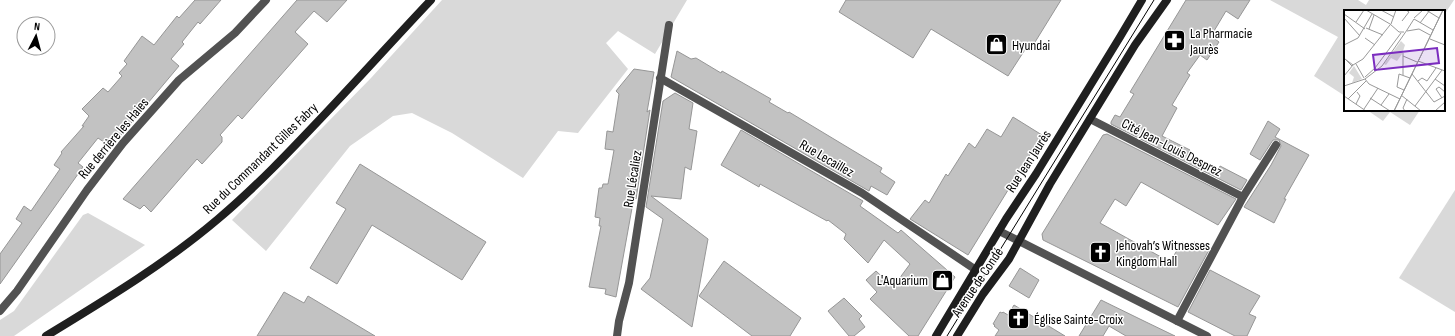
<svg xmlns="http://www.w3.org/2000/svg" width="1455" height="336" viewBox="0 0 1455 336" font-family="'Sofia Sans Condensed',sans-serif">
  <rect width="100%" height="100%" fill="#fff"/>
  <g fill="#d9d9d9">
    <path d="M442 0H687L655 54 618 31 606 43 628 69 578 133 558 131 523 178 452 133 412 113 393 116 350 146 266 251 232 220 371 78Z"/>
    <path d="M1270 0H1358L1366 5 1369 0H1454L1444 15V11H1345V96L1314 76 1338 37Z"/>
    <path d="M1367 110H1420L1410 125 1390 112 1383 121Z"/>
    <path d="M1455 190V312L1399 278Z"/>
    <path d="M88 213 145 245 14 336H0V320L14 311 83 215Z"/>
  </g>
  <g fill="#c2c2c2" stroke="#969696">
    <path d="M195 0H221L200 24 198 22 182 42 184 44 171 59 179 66 111 147 98 138 78 163 83 167 0 284V254L22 223 16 219 24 206 31 211 60 169 54 165 62 153 61 152 84 126H82L89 116 82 109 103 88 108 92 122 76 119 73 127 64 124 61 142 36 154 45 177 16 179 18Z"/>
    <path d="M297 0H347L327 22 314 11 295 32 308 44 242 119 238 115 220 135 222 137V142L202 164 197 159 151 212 144 205 140 209 123 199Z"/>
    <path d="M846 0H1061L1032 47 1028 45 1008 76 931 29 913 58 839 12Z"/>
    <path d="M1186 0H1250L1238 19 1226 11 1211 36 1219 42 1207 60 1200 55 1187 73 1190 75 1172 105 1177 108 1162 136 1190 150 1186 158 1217 173 1220 166 1247 180 1241 190 1111 124V122L1115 115 1120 117 1134 94 1130 92Z"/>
    <path d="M677 51 691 59 696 58 721 73 722 71 771 99 769 102 788 113 789 112 882 168 880 172 895 182 887 195 871 186 869 191 671 77Z"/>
    <path d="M634 69 654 72 647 112 650 110 636 199 634 197 616 297 605 294 606 289 589 287 601 226H599L600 218 595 217 599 188H602L603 184H608L614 150 605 149 607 131 613 132 619 94 616 91Z"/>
    <path d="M675 93 693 103 689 129 697 131 691 170 685 167 681 199 651 196 708 239 692 327 641 289 650 278 663 219 646 207 663 101Z"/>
    <path d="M1013 117 1042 135 968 255 910 219 925 200 929 203 946 174 948 176 969 143 975 148 987 129 1001 137Z"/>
    <path d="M1268 121 1280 129 1275 137 1309 155 1284 199H1286L1274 223 1244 207 1271 165 1281 146 1279 140H1273L1260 160 1250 154Z"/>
    <path d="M741 130 863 201 860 206 898 233 901 230 955 277 918 336H909L870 299 877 292 866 280 876 271 893 287 910 264 884 240 868 263 844 239 846 234 828 220 827 221 760 184 759 187 721 165Z"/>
    <path d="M1107 134 1236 199 1218 225 1141 182 1126 206 1115 199 1100 223 1170 262 1182 242 1191 247 1194 242 1209 250 1178 307 1043 240 1042 234 1103 135Z"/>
    <path d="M360 164 486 242 462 280 372 225 337 284 310 268 346 209 336 203Z"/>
    <path d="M724 261 801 318 790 336H752L699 296Z"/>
    <path d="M1020 268 1039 280 1029 298 1009 286Z"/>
    <path d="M1210 270 1260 296 1249 314 1256 317 1247 336H1235L1188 312Z"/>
    <path d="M284 292 304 303 308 296 375 336H257Z"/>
    <path d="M844 298 862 316 859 319 865 327 854 336H849L828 311Z"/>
    <path d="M1101 300 1146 322 1175 336H1126L1109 326 1103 336H1079Z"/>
    <path d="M1014 305 1065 336H995L999 330 994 326 995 325 993 324 1000 312 1002 313 1003 312 1008 315Z"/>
  </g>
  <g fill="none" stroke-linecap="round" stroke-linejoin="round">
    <g stroke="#525252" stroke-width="8">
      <path d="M660 78 862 193 976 270"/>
      <path d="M1090 119 1243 197"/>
      <path d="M999 231 1207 336"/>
      <path d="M0 311 17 291 87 190 123 143 179 80 235 33 266 0"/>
      <path d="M1177 321 1243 197 1276 145"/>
      <path d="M617 336 619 321 629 283 669 25"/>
    </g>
    <g stroke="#1f1f1f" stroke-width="8">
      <path d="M46 336C105 300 165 264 218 219 256 187 290 151 324 115 360 77 395 38 431 0"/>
      <path d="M936 336 1006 219 1036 174 1120 37 1142 0"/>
      <path d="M957 336 983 294 1009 259 1050 184 1135 45 1167 0"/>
    </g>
    <path stroke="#000" stroke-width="1" d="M947 336 1154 0"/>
  </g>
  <defs>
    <symbol id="pharmacy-square" viewBox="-11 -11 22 22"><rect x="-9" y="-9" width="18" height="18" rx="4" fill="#000" stroke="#fff"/><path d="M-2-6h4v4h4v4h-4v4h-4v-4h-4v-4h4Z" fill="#fff"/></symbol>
    <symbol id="shop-square" viewBox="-11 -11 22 22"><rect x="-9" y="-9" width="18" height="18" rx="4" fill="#000" stroke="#fff"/><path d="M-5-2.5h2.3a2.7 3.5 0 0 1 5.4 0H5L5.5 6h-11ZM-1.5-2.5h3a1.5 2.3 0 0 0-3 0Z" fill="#fff"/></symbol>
    <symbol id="church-square" viewBox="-11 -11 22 22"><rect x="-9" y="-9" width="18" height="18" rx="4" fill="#000" stroke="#fff"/><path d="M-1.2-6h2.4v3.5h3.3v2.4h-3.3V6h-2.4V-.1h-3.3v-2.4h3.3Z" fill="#fff"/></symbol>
  </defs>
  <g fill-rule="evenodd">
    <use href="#pharmacy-square" x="1162" y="28" width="25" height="25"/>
    <use href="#shop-square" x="984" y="32" width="25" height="25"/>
    <use href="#church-square" x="1088" y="240" width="25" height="25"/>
    <use href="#shop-square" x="930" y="268" width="25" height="25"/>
    <use href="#church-square" x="1006" y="306" width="25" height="25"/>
  </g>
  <g text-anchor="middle" stroke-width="3" stroke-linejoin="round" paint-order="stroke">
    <g font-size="14" fill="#000" stroke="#fff" text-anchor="start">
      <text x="1190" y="38">La Pharmacie<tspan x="1190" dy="16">Jaurès</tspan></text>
      <text x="1012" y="50">Hyundai</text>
      <text x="1116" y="250">Jehovah’s Witnesses<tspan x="1116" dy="16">Kingdom Hall</tspan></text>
      <text x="928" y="285" text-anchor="end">L'Aquarium</text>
      <text x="1034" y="324">Église Sainte-Croix</text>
    </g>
    <g font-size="14" fill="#000" stroke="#fff">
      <text transform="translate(113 138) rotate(-50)" y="5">Rue derrière les Haies</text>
      <text transform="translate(1172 147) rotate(27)" y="5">Cité Jean-Louis Desprez</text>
      <text transform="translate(260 158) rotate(-44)" y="5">Rue du Commandant Gilles Fabry</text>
      <text transform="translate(827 158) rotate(30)" y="5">Rue Lecaillez</text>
      <text transform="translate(1028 161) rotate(-57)" y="5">Rue Jean Jaurès</text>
      <text transform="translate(632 179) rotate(-81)" y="5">Rue Lécaliez</text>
      <text transform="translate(977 282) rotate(-56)" y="5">Avenue de Condé</text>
    </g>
  </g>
  <g transform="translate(1344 10)">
    <rect width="101" height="101" fill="#fff"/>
    <path d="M57 31 61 35 58 44 53 51 47 48 42 55 40 54ZM10 56 18 69 8 73 10 67 5 63Z" fill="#d9d9d9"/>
    <path fill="none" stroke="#999" stroke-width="1" d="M22 0 46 14 55 22H60M37 0 50 7M82 0 95 8M0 4 21 19M0 8 16 26M70 8 79 0M70 9 89 20M58 11 65 2 62 0M12 12 20 0M76 13 86 0M47 14 52 0M22 18 39 25M25 19 30 5M63 20 70 9M63 21 75 19 86 25M21 28 31 35M86 29 101 35M0 35 14 28 28 4M59 43V65M59 46 73 52M74 51 101 61M12 54 20 68M8 56 1 49 9 55M68 64 90 92M0 66 9 55 19 49 46 15M21 67 31 58 57 23M21 69 25 74 56 89M91 69 101 76M74 71 78 68 83 71 92 58M0 76 21 69 38 56 63 20M60 80 53 77 55 64 66 68M57 85 77 101M0 86 22 101M26 88 46 101M98 88 92 79 95 77 101 82M4 89 22 71M90 92 101 86M12 94 16 86 13 82M37 95 45 84M71 96 98 60M20 99 34 78M50 101 99 0M50 101 99 0M61 101 59 98 63 89M91 101 101 92"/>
    <path fill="#7b2cbf" fill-opacity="0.15" stroke="#7b2cbf" stroke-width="2" d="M93 38 95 53 31 60 29 45Z"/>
    <rect width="101" height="101" fill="none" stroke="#000" stroke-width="2"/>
  </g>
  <g transform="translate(36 36) rotate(6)"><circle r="19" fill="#ffffff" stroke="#999999"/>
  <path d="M0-3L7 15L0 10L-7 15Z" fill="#000000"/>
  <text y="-6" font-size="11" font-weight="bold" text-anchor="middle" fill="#000000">N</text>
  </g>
</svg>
